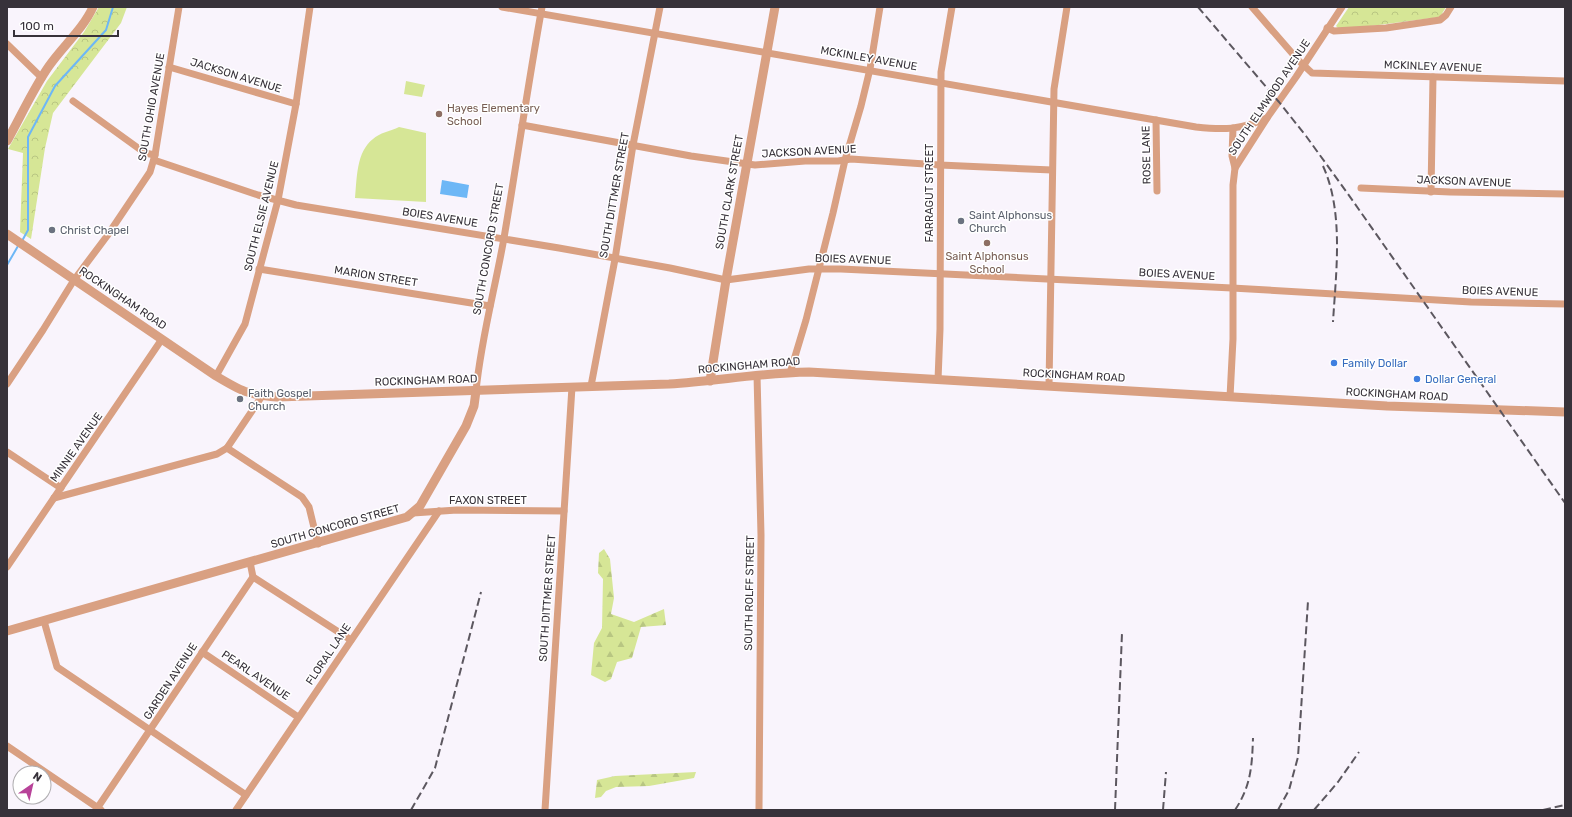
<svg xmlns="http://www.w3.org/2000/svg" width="1572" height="817" viewBox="0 0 1572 817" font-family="Rubik,sans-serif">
  <defs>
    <pattern id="forest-firs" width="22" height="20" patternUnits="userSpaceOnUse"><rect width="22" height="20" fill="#d6e696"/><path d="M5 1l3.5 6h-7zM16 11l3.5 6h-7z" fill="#b8c682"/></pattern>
    <pattern id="park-crowns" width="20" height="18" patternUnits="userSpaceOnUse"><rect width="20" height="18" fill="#d6e696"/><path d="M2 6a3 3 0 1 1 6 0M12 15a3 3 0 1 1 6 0" fill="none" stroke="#b8c682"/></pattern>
  </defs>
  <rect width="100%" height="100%" fill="#f9f4fc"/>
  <g fill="url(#forest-firs)">
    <path d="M604 549 610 559 614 598 611 614 634 622 664 609 666 625 641 627 632 658 617 662 611 679 605 682 591 675 594 643 602 628 603 579 598 573 599 553Z"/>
    <path d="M696 772 694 778 649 786 616 787 606 791 601 797 595 798 597 780 615 776Z"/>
  </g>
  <g fill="url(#park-crowns)">
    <path d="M99 7H127L121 23 53 113 45 148 31 239 20 232 23 153 8 149 47 81 84 32Z"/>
    <path d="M1349 7H1446L1440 17 1340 30 1336 26Z"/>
  </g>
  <g fill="#d6e696">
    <path d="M406 81 425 85 422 97 404 94Z"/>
    <path d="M399 127 426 133V202L355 198C357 179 356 152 373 139 379 133 391 131 399 127Z"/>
  </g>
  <path fill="#6db7f6" d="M442 180 469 185 467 198 440 194Z"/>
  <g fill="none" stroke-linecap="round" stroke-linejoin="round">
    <g stroke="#6db7f6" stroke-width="2">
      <path d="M22 241 28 230V137L55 86 106 30 113 7"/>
      <path d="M7 265 18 246"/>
    </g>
    <g stroke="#d9a082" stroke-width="7">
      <path d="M502 7 1196 127C1223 130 1241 130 1267 118"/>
      <path d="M1252 7 1298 60 1312 73 1565 81"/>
      <path d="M1327 28 1334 31 1386 28 1440 20 1446 15 1451 7"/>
      <path d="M7 44 42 78"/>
      <path d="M169 67 296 104"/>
      <path d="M73 101 145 153 155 155"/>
      <path d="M1156 120 1157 191"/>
      <path d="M522 125 691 156 755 165 805 161H838L851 159 940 165 1052 170"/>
      <path d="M1233 128 1232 156 1235 168"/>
      <path d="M154 160 258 195 296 205 559 248 670 268 726 280 809 269H841L1232 288 1471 302 1565 304"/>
      <path d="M1361 188 1450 192 1565 194"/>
      <path d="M1431 192 1433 77"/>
      <path d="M259 269 490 306"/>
      <path d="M790 373 806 320 833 213 845 160 861 106 870 69 880 7"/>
      <path d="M757 375 761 535 759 810"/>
      <path d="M216 376 245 324 278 200 296 104 310 7"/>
      <path d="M938 380 940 329 941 72 952 7"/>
      <path d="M7 384 43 330 74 280 107 236 150 172 155 155 179 7"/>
      <path d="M591 386 615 259 633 145 660 7"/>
      <path d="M1049 386 1054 89 1067 7"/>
      <path d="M476 391C481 339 495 289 504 238 517 161 528 84 542 7"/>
      <path d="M1230 397 1233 339V185L1235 168 1267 118 1296 77 1342 7"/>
      <path d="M227 448 302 497 309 507 318 544"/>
      <path d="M7 452 61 488"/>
      <path d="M54 498 217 454 227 448 262 396"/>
      <path d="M413 513 457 510 564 511"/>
      <path d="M7 567 162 339"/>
      <path d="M253 577 351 640"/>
      <path d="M44 621 57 667 246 795"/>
      <path d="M202 652 298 717"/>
      <path d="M7 746 101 810"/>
      <path d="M96 810 253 577 250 562"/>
      <path d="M236 810 439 511"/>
      <path d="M545 810 572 387"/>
    </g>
    <g stroke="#d9a082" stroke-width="9">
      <path d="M7 141C21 116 33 89 49 66 63 46 83 29 93 7"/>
      <path d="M7 234 216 376C241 391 248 395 277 397L669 384C716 381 762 373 809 372L1387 406 1565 412"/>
      <path d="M710 381 726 280 775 7"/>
      <path d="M7 631 407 517 420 506 466 426 474 406 476 391"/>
    </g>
    <g stroke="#5c575f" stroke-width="2" stroke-dasharray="8 4" stroke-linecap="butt">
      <path d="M1198 7 1279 102 1306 136 1348 194 1565 503"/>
      <path d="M1323 166C1344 212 1336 272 1333 322"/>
      <path d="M411 810 435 768 481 592"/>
      <path d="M1115 810 1122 633"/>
      <path d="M1163 810 1166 772"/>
      <path d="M1235 810C1251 786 1252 766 1253 738"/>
      <path d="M1278 810 1289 790 1298 757 1308 601"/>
      <path d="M1314 810 1338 782 1359 752"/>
      <path d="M1543 810 1565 805"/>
    </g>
  </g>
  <g fill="#8d6e63" stroke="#fff" stroke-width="1.5">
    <circle cx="439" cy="114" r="4"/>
    <circle cx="987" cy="243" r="4"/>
  </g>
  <g fill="#6b7280" stroke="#fff" stroke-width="1.5">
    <circle cx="961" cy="221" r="4"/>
    <circle cx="52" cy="230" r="4"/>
    <circle cx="240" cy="399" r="4"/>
  </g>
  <g fill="#3f7fe0" stroke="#fff" stroke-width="1.5">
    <circle cx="1334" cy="363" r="4"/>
    <circle cx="1417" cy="379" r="4"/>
  </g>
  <g text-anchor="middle" stroke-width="3" stroke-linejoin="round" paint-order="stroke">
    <g font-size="11" fill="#37323a" stroke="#fff">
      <text transform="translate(869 58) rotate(10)" y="4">MCKINLEY AVENUE</text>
      <text transform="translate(1433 66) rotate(2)" y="4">MCKINLEY AVENUE</text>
      <text transform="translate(236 75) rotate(17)" y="4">JACKSON AVENUE</text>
      <text transform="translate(1269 97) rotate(-56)" y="4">SOUTH ELMWOOD AVENUE</text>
      <text transform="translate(151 107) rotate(-80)" y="4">SOUTH OHIO AVENUE</text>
      <text transform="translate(809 151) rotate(-3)" y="4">JACKSON AVENUE</text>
      <text transform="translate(1146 155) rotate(-91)" y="4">ROSE LANE</text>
      <text transform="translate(1464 181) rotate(2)" y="4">JACKSON AVENUE</text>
      <text transform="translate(729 192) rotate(-80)" y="4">SOUTH CLARK STREET</text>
      <text transform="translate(929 193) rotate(-90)" y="4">FARRAGUT STREET</text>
      <text transform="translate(614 195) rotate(-80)" y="4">SOUTH DITTMER STREET</text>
      <text transform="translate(261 216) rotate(-76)" y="4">SOUTH ELSIE AVENUE</text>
      <text transform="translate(440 217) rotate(9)" y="4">BOIES AVENUE</text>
      <text transform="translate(488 249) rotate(-80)" y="4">SOUTH CONCORD STREET</text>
      <text transform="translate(853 259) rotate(2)" y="4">BOIES AVENUE</text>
      <text transform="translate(1177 274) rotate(3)" y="4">BOIES AVENUE</text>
      <text transform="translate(376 276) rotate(9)" y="4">MARION STREET</text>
      <text transform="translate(1500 291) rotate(2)" y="4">BOIES AVENUE</text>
      <text transform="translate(123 298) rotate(34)" y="4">ROCKINGHAM ROAD</text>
      <text transform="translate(749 365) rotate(-5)" y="4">ROCKINGHAM ROAD</text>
      <text transform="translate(1074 375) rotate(3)" y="4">ROCKINGHAM ROAD</text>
      <text transform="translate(426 380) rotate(-2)" y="4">ROCKINGHAM ROAD</text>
      <text transform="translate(1397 394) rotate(3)" y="4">ROCKINGHAM ROAD</text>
      <text transform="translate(76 447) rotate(-55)" y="4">MINNIE AVENUE</text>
      <text x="488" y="504">FAXON STREET</text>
      <text transform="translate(335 526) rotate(-16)" y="4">SOUTH CONCORD STREET</text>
      <text transform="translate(749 593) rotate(-89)" y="4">SOUTH ROLFF STREET</text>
      <text transform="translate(547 598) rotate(-86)" y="4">SOUTH DITTMER STREET</text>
      <text transform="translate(328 654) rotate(-56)" y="4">FLORAL LANE</text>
      <text transform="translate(256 675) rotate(34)" y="4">PEARL AVENUE</text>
      <text transform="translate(170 681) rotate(-57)" y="4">GARDEN AVENUE</text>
    </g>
    <g font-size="11" fill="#785e54" stroke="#fff" text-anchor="start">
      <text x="447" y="112">Hayes Elementary<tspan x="447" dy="13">School</tspan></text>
      <text x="987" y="260" text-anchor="middle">Saint Alphonsus<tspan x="987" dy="13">School</tspan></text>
    </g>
    <g font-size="11" fill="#5b616d" stroke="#fff" text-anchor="start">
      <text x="969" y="219">Saint Alphonsus<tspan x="969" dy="13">Church</tspan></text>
      <text x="60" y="234">Christ Chapel</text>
      <text x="248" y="397">Faith Gospel<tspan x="248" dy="13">Church</tspan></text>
    </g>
    <g font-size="11" fill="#366cbe" stroke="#fff" text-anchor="start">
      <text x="1342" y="367">Family Dollar</text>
      <text x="1425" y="383">Dollar General</text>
    </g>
  </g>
  <rect width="1572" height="817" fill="none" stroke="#37323a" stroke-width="16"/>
  <g transform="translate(32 785) rotate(34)"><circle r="19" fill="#ffffff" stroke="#afadb0"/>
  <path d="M0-3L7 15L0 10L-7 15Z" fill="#b84299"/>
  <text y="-6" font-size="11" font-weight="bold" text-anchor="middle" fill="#37323a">N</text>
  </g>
  <path d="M14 30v6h104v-6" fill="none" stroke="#37323a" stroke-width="2"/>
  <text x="20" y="30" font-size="12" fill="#37323a" stroke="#ffffff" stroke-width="3" paint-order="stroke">100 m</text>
</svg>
